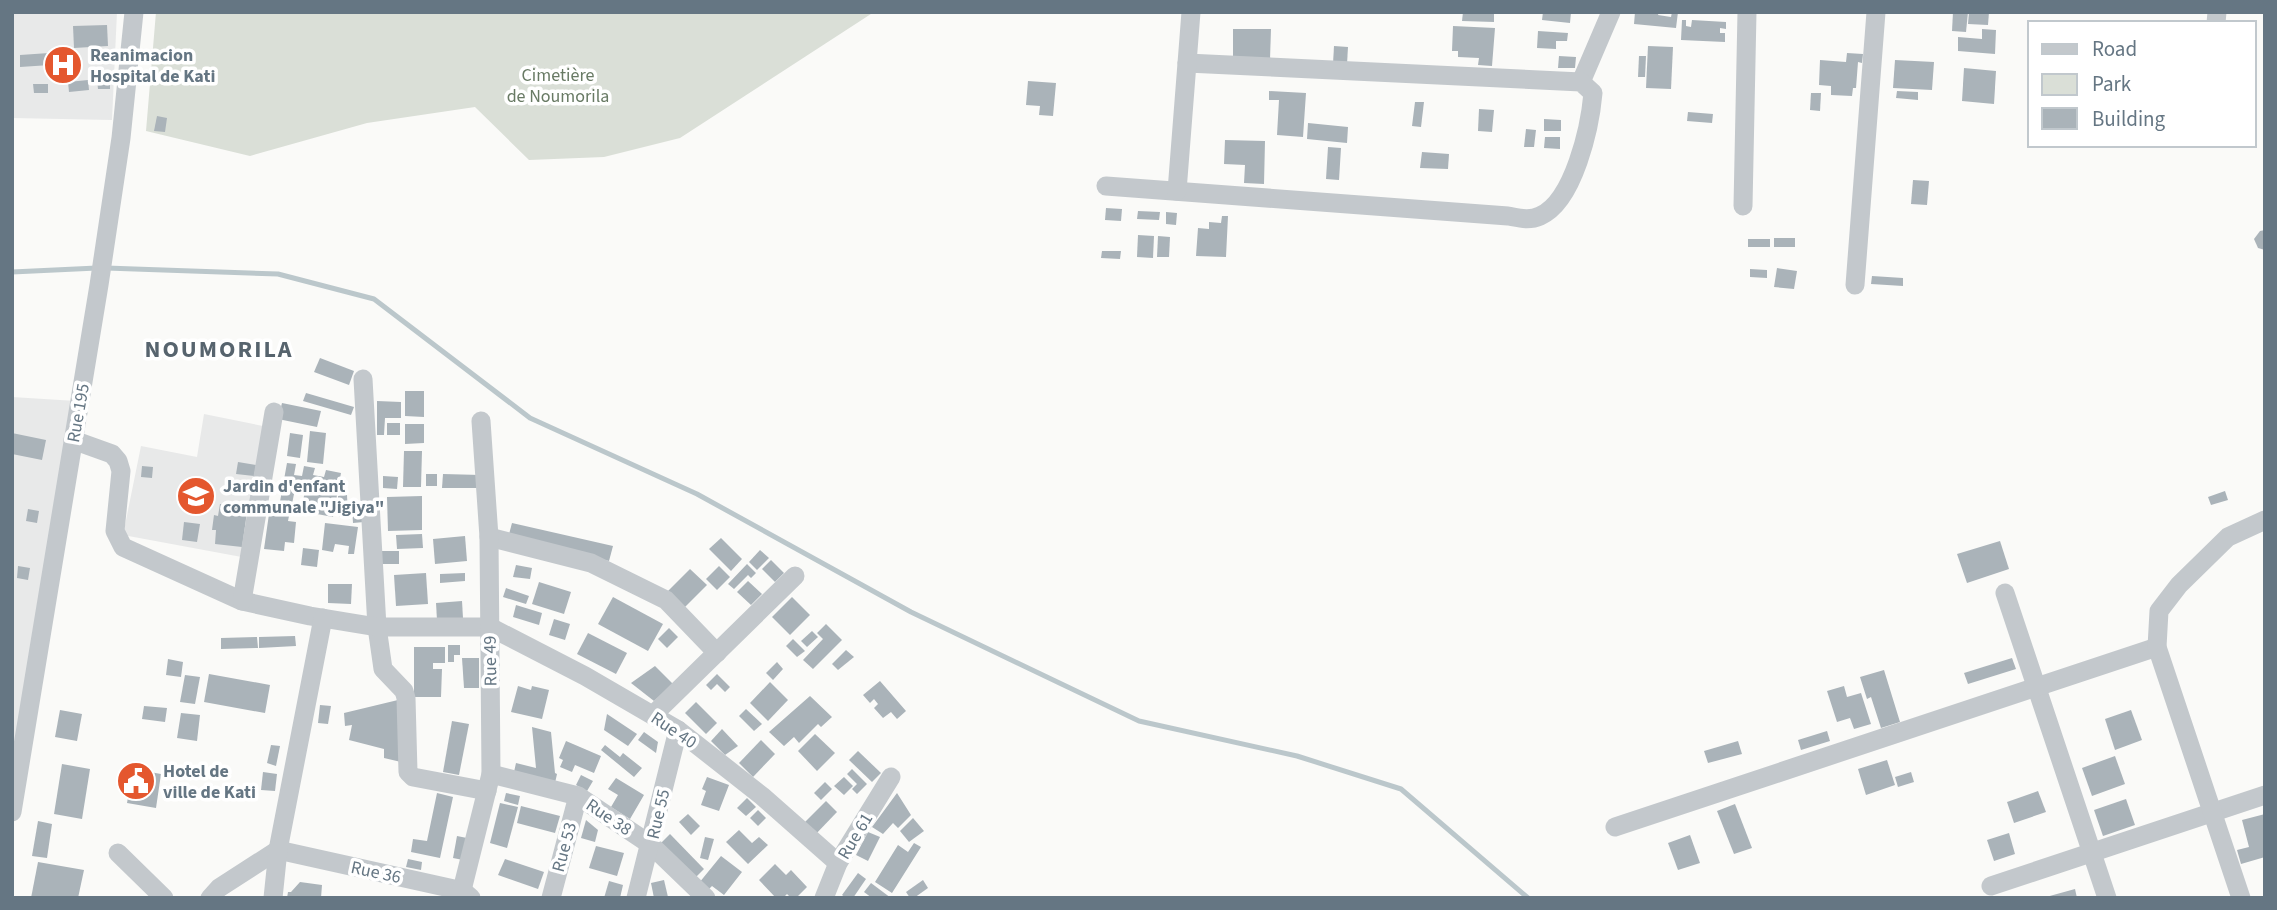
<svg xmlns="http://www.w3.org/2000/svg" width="2277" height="910" viewBox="0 0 2277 910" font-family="'Source Sans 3',sans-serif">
  <rect width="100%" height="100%" fill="#fafaf8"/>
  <g fill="#e8e9e9">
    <path d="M12 12H117L112 120 12 118Z"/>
    <path d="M12 397 76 401 12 775Z"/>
    <path d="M204 414 278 429 247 558 123 535 141 446 197 457Z"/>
  </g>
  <path fill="#dadfd7" d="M156 12H874L680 138 604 157 529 160 475 107 367 123 250 156 146 131Z"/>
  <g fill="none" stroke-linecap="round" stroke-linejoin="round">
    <g stroke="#bbc7cb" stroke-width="5">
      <path d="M106 268 278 274 374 299 530 418 697 494 911 612 1139 721 1297 756 1401 789 1528 898"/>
      <path d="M12 272 97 268"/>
    </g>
  </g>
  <g fill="#aab3b9">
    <path d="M1463 12H1494V22L1462 21Z"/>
    <path d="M1543 12H1571L1570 23 1542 20Z"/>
    <path d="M1635 12H1659L1658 15 1671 17 1672 12H1678L1676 28 1634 24Z"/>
    <path d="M1953 12H1968L1966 32 1952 31Z"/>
    <path d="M1969 12H1989L1988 25 1968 24Z"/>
    <path d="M1682 20H1686V26L1691 27 1692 20 1726 22V29L1720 28V33H1725V42L1681 40Z"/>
    <path d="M107 25 108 46 74 48 73 26Z"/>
    <path d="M1453 26 1495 28 1492 66 1478 65 1479 58 1458 57V51H1452Z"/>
    <path d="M1233 29H1271L1270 59 1233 58Z"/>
    <path d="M1982 29 1996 30 1995 54 1958 51V37L1982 39Z"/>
    <path d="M1538 31 1568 33 1567 41H1556V49L1537 48Z"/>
    <path d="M1334 46 1348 47 1347 64H1333Z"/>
    <path d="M1648 46 1673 47 1671 89 1646 88Z"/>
    <path d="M49 53 50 65 20 67V55Z"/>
    <path d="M1847 53 1863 54 1862 63 1858 62 1856 88H1853L1852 96 1831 95V86L1819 85 1820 60 1846 62Z"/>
    <path d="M1559 56 1576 57 1575 68H1558Z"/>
    <path d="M1639 56H1646L1645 77H1638Z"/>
    <path d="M1895 60 1934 62 1932 90 1893 88Z"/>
    <path d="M1964 68 1996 71 1994 104 1962 101Z"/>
    <path d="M97 79H110V89H98Z"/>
    <path d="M88 80 89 90 69 92 68 82Z"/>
    <path d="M1028 81 1056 83 1053 116 1039 115 1040 106 1026 105Z"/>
    <path d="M33 84H48V93H34Z"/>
    <path d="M1269 91 1306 93 1303 137 1277 135 1279 100H1269Z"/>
    <path d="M1897 91 1918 92V100L1896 98Z"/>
    <path d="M1811 93H1821L1820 111 1810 110Z"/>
    <path d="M1415 102H1424L1421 127 1412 126Z"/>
    <path d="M1479 109 1494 110 1492 132 1478 131Z"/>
    <path d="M1688 112 1713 114 1712 123 1687 121Z"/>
    <path d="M157 116 167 118 165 132 154 131Z"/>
    <path d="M1544 119 1561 120V131H1544Z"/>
    <path d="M1308 123 1348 127 1347 143 1307 139Z"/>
    <path d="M1526 129 1536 130 1534 147H1524Z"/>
    <path d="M1545 137H1560V149L1544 148Z"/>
    <path d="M1225 140 1265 141 1264 184 1244 183 1245 165 1224 164Z"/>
    <path d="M1328 147 1341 148 1339 180 1326 179Z"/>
    <path d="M1422 152 1449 154 1448 169 1420 168Z"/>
    <path d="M1913 180 1929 181 1927 205 1911 204Z"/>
    <path d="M1106 208 1122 209 1121 221 1105 220Z"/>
    <path d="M1138 211 1160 212 1159 220 1137 219Z"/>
    <path d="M1166 212 1177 213 1176 225 1166 224Z"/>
    <path d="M1222 216H1228L1226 257 1196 256 1198 228 1209 229V222L1221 223Z"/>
    <path d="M2265 230V250L2258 248 2254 239 2260 231Z"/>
    <path d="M1138 235 1154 236 1153 258 1137 257Z"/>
    <path d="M1158 236 1170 237 1169 257H1157Z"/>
    <rect x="1774" y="238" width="21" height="9"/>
    <rect x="1748" y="239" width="22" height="8"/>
    <path d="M1102 251H1121L1120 259 1101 258Z"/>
    <path d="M1777 268 1797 271 1794 289 1774 287Z"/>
    <path d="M1750 269 1767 270V278L1750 277Z"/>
    <path d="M1872 276 1903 278V286L1871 284Z"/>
    <path d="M320 358 354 371 349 385 314 372Z"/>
    <path d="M405 391H424V417L405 416Z"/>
    <path d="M306 393 354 407 351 415 303 401Z"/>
    <path d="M377 401 401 402V418H385L384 435H377Z"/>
    <path d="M282 403 321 411 317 427 278 419Z"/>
    <rect x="387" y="423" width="13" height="12"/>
    <path d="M405 424H424V443L405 444Z"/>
    <path d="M310 431 326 433 323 464 307 462Z"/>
    <path d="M12 433 46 440 42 460 12 454Z"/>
    <path d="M290 433 303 435 300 458 287 456Z"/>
    <path d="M404 451H422L421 487H403Z"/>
    <path d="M238 462 256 465 254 476 236 474Z"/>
    <path d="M287 463 296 464 294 475 302 476 304 466 315 468 313 475 324 477 326 470 341 473 333 517 301 511 305 491 295 489 291 509 279 507Z"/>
    <path d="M142 466 153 467 152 478 141 477Z"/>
    <rect x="426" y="474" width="11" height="12"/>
    <path d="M443 474 481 475 480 488H442Z"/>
    <path d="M383 476 398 477 397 489 383 488Z"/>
    <path d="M2225 491 2228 500 2211 505 2208 497Z"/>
    <path d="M347 495 348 516 339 517 338 496Z"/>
    <path d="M422 496V530L388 531 387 497Z"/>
    <path d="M220 504 238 507 237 511 247 512 242 547 215 544 216 530H212L214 515 218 516Z"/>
    <path d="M363 506 364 522 353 523 352 507Z"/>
    <path d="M28 509 39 511 37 523 26 521Z"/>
    <path d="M269 514 289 516 288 521 296 522 294 543 285 542 284 551 264 549Z"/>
    <path d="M184 522 200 524 197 542 182 540Z"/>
    <path d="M325 523 358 527 354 554H348L349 546 335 544 333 552 322 550Z"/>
    <path d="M512 523 613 546 609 561 508 538Z"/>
    <path d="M422 534 423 548 397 549 396 535Z"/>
    <path d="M465 536 467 561 435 564 433 539Z"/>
    <path d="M721 538 742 559 731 571 709 549Z"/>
    <path d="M2000 541 2009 569 1967 583 1957 554Z"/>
    <path d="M303 548 319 550 317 567 301 565Z"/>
    <path d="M760 550 769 558 757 570 749 562Z"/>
    <rect x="378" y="551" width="21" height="13"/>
    <path d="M771 560 784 573 775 582 762 569Z"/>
    <path d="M747 564 756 573 751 578 748 575 734 589 728 584Z"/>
    <path d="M516 565 532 568 530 579 513 577Z"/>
    <path d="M18 566 30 568 28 580 17 578Z"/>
    <path d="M719 566 730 577 717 590 706 579Z"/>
    <path d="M690 569 707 585 685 607 668 591Z"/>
    <path d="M426 573 428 604 396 606 394 575Z"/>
    <path d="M465 573V581L440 583V574Z"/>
    <path d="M748 581 762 594 751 605 737 592Z"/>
    <path d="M539 582 571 592 564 614 532 604Z"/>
    <path d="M328 584H352L351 604 328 603Z"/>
    <path d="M506 588 529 596 526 604 503 597Z"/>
    <path d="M613 597 663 624 648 651 598 624Z"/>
    <path d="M792 597 810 615 790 635 772 617Z"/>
    <path d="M462 601 463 618 437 620 436 603Z"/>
    <path d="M516 605 542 613 539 625 513 617Z"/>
    <path d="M554 619 570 624 565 640 549 635Z"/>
    <path d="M826 624 842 640 813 669 803 660 823 639 817 633Z"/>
    <path d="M669 628 678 637 667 648 658 639Z"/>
    <path d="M812 631 818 637 807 647 801 641Z"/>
    <path d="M588 633 627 653 616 674 577 654Z"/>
    <path d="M295 636 296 646 259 648V637Z"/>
    <path d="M257 637 258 648 221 649V638Z"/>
    <path d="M793 639 805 651 797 657 786 646Z"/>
    <path d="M448 645H460V655H454V662H448Z"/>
    <path d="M414 647H445V663H433V669H442L441 697H414Z"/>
    <path d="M846 650 854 657 838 670 832 664Z"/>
    <path d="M462 658H479V688H464Z"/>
    <path d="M2012 658 2016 669 1968 684 1964 673Z"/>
    <path d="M168 659 183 662 181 677 166 675Z"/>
    <path d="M777 662 783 669 773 680 766 673Z"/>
    <path d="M655 666 673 684 654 701 631 683Z"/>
    <path d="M1884 670 1900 722 1881 728 1871 697 1867 699 1860 677Z"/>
    <path d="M209 674 270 685 265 713 204 702Z"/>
    <path d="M717 674 730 687 725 692 717 684 711 690 706 685Z"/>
    <path d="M185 675 200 677 195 704 180 702Z"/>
    <path d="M880 681 906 711 897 719 891 712 883 718 874 708 878 704 874 699 870 703 863 695Z"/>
    <path d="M770 682 788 700 768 721 750 703Z"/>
    <path d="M518 686 531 690 532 686 549 690 542 719 511 712Z"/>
    <path d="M1844 686 1847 697 1861 693 1871 724 1854 729 1850 718 1837 722 1827 691Z"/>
    <path d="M810 696 832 717 821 727 818 724 799 743 794 737 784 746 769 732Z"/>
    <path d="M398 700 401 762 384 758V749L349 740 352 725 345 726 344 713Z"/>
    <path d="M696 702 717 723 706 734 685 713Z"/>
    <path d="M320 705 331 706 328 724 318 723Z"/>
    <path d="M144 706 167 708 165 722 142 719Z"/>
    <path d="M746 709 762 724 754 731 739 716Z"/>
    <path d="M60 710 82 714 77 741 55 737Z"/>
    <path d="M2131 710 2142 740 2115 750 2105 719Z"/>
    <path d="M181 713 200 715 197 741 177 738Z"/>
    <path d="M607 714 637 734 628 746 604 730Z"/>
    <path d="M452 721 469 724 459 775 443 772Z"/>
    <path d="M532 727 551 732 555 773 557 774 555 783 514 772 516 763 536 768Z"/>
    <path d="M722 729 738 746 725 755 711 741Z"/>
    <path d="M1827 731 1830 741 1801 750 1798 740Z"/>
    <path d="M644 732 658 742 656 753 638 740Z"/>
    <path d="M815 734 835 753 817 771 798 751Z"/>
    <path d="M761 740 775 754 753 777 739 763Z"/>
    <path d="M566 741 601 756 594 773 575 765 572 772 560 767 563 760 559 758Z"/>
    <path d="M1738 741 1742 754 1708 763 1704 751Z"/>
    <path d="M271 745 280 746 276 766 267 763Z"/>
    <path d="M605 745 620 757 623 753 642 768 634 777 601 750Z"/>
    <path d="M858 751 881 773 872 782 849 760Z"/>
    <path d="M2115 756 2125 784 2092 796 2082 768Z"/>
    <path d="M1887 760 1895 785 1866 795 1858 769Z"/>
    <path d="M62 764 90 769 82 819 54 814Z"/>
    <path d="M133 769 161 774 156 808 127 803Z"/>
    <path d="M852 769 867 784 857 794 852 789 857 784 847 774Z"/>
    <path d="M263 772 277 774 275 791 261 790Z"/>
    <path d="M1911 772 1914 782 1898 787 1895 777Z"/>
    <path d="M581 775 593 781 587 791 576 785Z"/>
    <path d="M707 777 729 785 719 811 701 805 706 791 702 789Z"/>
    <path d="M844 777 853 786 844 795 834 786Z"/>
    <path d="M616 778 644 795 630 819 611 807 618 795 608 789Z"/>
    <path d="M825 782 832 789 821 800 814 793Z"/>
    <path d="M2038 791 2046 812 2014 823 2007 802Z"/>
    <path d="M437 793 453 797 440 858 411 852 413 839 427 841Z"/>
    <path d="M506 793 520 796 518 805 504 801Z"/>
    <path d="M897 793 911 815 898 828 893 823 883 834 872 827Z"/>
    <path d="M747 798 756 807 746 816 737 808Z"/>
    <path d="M2126 799 2135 825 2103 836 2094 810Z"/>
    <path d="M826 801 837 812 812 838 801 826Z"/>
    <path d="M500 803 518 807 507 848 490 843Z"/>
    <path d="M1735 804 1752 848 1734 854 1717 811Z"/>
    <path d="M521 806 560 816 555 833 517 823Z"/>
    <path d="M758 810 766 818 758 826 750 818Z"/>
    <path d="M688 814 700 826 691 835 679 822Z"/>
    <path d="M2265 814V857L2241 864 2237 850 2249 847 2242 820Z"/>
    <path d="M913 818 924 831 909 842 900 831Z"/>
    <path d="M586 820 598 830 595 842 581 838Z"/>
    <path d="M38 821 52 824 47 858 32 856Z"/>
    <path d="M739 830 752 843 759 837 768 845 748 864 726 842Z"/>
    <path d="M868 832 880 837 868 861 856 855Z"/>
    <path d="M2009 833 2015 854 1994 861 1987 840Z"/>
    <path d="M670 834 704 869 695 878 661 843Z"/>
    <path d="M1690 835 1700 863 1678 870 1668 843Z"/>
    <path d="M457 836 467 838 463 860 453 858Z"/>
    <path d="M705 837 714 839 708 860 700 858Z"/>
    <path d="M914 843 921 847 892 893 875 882 898 845 908 852Z"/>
    <path d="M596 846 624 853 617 876 589 868Z"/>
    <path d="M721 856 742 872 724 895 712 886 708 890 699 883Z"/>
    <path d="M408 859 422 862 421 870 406 867Z"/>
    <path d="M505 859 544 872 538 889 498 875Z"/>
    <path d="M38 862 84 870 78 898H31Z"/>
    <path d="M775 864 786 875 791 870 807 887 796 898H791L787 894 783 898H776L759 880Z"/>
    <path d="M858 873 866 879 853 898H846L842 895Z"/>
    <path d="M664 880 668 897 654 898 651 883Z"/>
    <path d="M923 880 928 888 914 898H910L906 892Z"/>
    <path d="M609 881 623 885 620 898H604Z"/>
    <path d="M300 882 322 885 321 898H287L288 892H291Z"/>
    <path d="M871 883 891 898H872L864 892Z"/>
    <path d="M2075 889 2077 898H2046V897Z"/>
  </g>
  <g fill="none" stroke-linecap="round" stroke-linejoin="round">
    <g stroke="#c3c8cc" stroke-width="19">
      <path d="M2216 23 2217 12"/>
      <path d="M1581 82 1611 12"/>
      <path d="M1106 186 1508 216C1519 218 1529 221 1540 216 1574 201 1590 127 1593 93L1581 82 1187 63"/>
      <path d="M1177 191 1191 12"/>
      <path d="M1743 206 1747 12"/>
      <path d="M1855 285 1876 12"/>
      <path d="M363 379 377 627 383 669 404 691 406 698 408 772 413 777 487 791"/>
      <path d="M73 440 112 454 118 461 121 471 115 531 123 547 242 601 310 616 377 627H490L585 676 678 730 762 796 838 863"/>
      <path d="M489 537 591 563 666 600 717 653"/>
      <path d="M2005 593 2107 898"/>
      <path d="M242 601 274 412"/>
      <path d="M653 715 795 576"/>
      <path d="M491 774 578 796 651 845 706 898"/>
      <path d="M12 812 99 285 121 138 134 12"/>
      <path d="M1615 827 2157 647"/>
      <path d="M278 850 463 891 471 898"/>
      <path d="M118 853 164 898"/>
      <path d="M1991 886 2265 795"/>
      <path d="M210 898 219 888 278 850"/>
      <path d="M273 898 278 850 323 618"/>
      <path d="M460 898 491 774 489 537 481 421"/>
      <path d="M551 898 578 796"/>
      <path d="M636 898 678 730"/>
      <path d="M824 898 838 863 891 777"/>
      <path d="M2241 898 2157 647 2159 611 2179 585 2228 537 2265 520"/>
    </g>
  </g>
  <defs>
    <symbol id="hospital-disc" viewBox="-11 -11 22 22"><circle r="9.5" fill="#e4572e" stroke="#fff"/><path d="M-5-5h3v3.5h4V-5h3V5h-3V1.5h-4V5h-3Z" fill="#fff"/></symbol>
    <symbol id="school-disc" viewBox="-11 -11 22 22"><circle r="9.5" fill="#e4572e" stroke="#fff"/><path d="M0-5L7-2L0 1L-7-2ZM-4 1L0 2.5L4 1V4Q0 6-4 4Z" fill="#fff"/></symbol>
    <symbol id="civic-disc" viewBox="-11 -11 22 22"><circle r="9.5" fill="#e4572e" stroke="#fff"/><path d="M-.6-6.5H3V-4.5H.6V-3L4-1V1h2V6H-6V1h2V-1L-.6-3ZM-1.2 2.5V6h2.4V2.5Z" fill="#fff"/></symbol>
  </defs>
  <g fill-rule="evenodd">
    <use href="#hospital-disc" x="41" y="43" width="44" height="44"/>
    <use href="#school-disc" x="174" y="474" width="44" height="44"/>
    <use href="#civic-disc" x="114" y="759" width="44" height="44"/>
  </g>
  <g text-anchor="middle" stroke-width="7" stroke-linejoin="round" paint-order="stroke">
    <g font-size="18" font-weight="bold" fill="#657683" stroke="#fff" text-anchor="start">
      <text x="90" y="61">Reanimacion<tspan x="90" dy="21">Hospital de Kati</tspan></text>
      <text x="223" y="492">Jardin d'enfant<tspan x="223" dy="21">communale "Jigiya"</tspan></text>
      <text x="163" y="777">Hotel de<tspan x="163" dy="21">ville de Kati</tspan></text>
    </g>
    <g font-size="18" fill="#687a64" stroke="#fff">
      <text x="558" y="81">Cimetière<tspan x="558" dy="21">de Noumorila</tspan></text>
    </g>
    <g font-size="18" fill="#657683" stroke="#fff">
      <text transform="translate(78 413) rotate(-80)" y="6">Rue 195</text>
      <text transform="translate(490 661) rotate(-91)" y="6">Rue 49</text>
      <text transform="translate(674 730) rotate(34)" y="6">Rue 40</text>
      <text transform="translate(658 814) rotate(-77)" y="6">Rue 55</text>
      <text transform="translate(609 817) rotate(34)" y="6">Rue 38</text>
      <text transform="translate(855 836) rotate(-59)" y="6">Rue 61</text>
      <text transform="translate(564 847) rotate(-75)" y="6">Rue 53</text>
      <text transform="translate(376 872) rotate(12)" y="6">Rue 36</text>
    </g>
    <g font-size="24" font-weight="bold" letter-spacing="2" fill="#57646e" stroke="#fff">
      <text x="219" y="357">NOUMORILA</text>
    </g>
  </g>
  <rect width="2277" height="910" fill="none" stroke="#657683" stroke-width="28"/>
  <rect x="2028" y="21" width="228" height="126" fill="#ffffff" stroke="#c1c8cd" stroke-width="2"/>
  <rect x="2042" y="44" width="35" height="10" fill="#c3c8cc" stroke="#c1c8cd" stroke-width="2"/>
  <text x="2092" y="56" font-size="21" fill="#657683">Road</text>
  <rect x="2042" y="74" width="35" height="21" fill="#dadfd7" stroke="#c1c8cd" stroke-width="2"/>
  <text x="2092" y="91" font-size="21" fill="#657683">Park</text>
  <rect x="2042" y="108" width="35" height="21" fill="#aab3b9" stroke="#c1c8cd" stroke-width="2"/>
  <text x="2092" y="126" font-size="21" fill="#657683">Building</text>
</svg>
